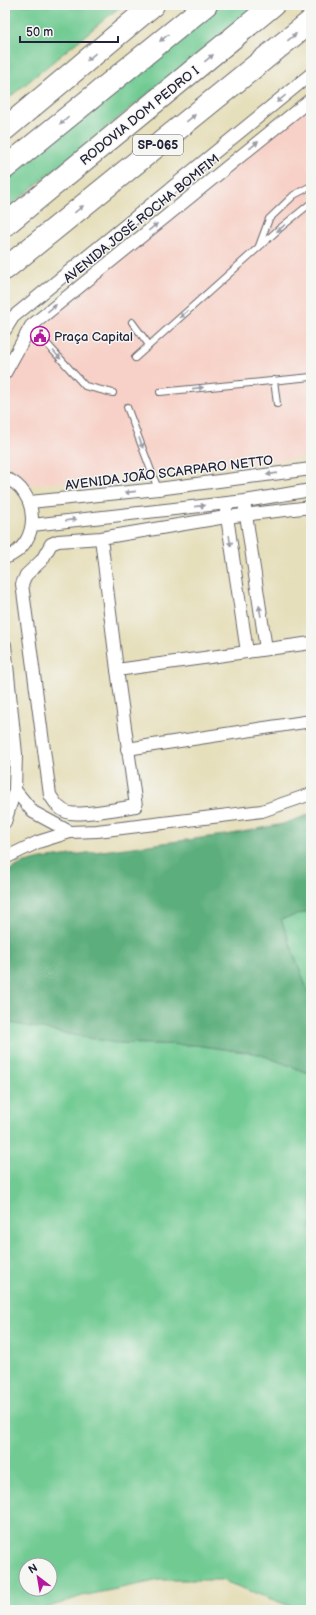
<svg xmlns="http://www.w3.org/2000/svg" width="316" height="1615" viewBox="0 0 316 1615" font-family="'Balsamiq Sans',sans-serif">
  <rect width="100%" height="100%" fill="#f6f6f2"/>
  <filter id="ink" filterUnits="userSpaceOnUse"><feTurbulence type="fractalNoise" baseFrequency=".025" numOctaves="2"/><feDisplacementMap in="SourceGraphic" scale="8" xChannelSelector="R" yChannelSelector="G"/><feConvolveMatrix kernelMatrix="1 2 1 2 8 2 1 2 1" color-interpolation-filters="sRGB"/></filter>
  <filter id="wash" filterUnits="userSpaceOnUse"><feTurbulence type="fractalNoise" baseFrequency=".012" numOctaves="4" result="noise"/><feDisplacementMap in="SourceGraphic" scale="16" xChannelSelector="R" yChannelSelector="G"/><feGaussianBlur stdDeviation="0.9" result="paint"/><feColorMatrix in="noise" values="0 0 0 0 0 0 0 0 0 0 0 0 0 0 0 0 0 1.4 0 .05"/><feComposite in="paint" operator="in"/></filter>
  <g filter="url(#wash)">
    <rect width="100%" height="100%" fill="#e6dfbb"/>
    <path fill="#f7d1c7" d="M311 104V457L31 485 5 462V392L38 326Z"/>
    <g fill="#6fca92" stroke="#487666" fill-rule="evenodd">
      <path d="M5 5H122L5 101Z"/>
      <path d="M220 5H257L5 210V179Z"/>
      <path d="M311 911V1000L281 919Z"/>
      <path d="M5 1022 116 1043 195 1045 259 1054 311 1074V1610H300L221 1580H160L82 1596 41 1610H5V1371L7 1368 5 1366ZM26 1565H50V1589H26Z"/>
    </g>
    <path fill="#5bae7c" stroke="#3e685c" d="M311 814V911L281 919 311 1000V1074L259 1054 195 1045 116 1043 5 1022V873L21 864 41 859 232 834 283 824Z"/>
  </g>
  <g filter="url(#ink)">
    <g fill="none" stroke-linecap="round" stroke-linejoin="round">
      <defs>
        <g id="lane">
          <path d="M259 246 269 219 294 195 311 186"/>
          <path d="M132 322 149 345"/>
          <path d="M31 326 85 386 113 393"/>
          <path d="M135 358 279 229 311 203"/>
          <path d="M274 380 277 404"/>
          <path d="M160 392 311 377"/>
          <path d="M127 407 158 489"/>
        </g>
        <g id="street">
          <path d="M5 330 13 317 311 74"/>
          <path d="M5 373 31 326 311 99"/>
          <path d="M5 478C40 491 42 545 5 558"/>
          <path d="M30 502 158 489 311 469"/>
          <path d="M245 508 266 649"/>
          <path d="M226 510 247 652"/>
          <path d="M32 525 245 501 311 490"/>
          <path d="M101 538 117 670 136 806C121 808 83 816 70 813 60 811 55 803 50 795L22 584 26 575 42 560 51 544 58 541 101 538 226 517 311 507"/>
          <path d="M5 645 16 754 15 790 5 822"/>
          <path d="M117 670 311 643"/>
          <path d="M127 749 311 721"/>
          <path d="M15 790 33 812 70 832"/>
          <path d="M5 858 38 842 70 832 97 831 262 811 311 794"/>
        </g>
        <g id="highway">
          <path d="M5 129 153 5"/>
          <path d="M5 168 206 5"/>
          <path d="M5 225 273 5"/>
          <path d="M5 269 311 21"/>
        </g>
      </defs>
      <use href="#lane" stroke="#676468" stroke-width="8"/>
      <use href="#street" stroke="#676468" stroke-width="14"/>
      <use href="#highway" stroke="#676468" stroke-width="24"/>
      <use href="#lane" stroke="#fff" stroke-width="6"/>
      <use href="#street" stroke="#fff" stroke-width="12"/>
      <use href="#highway" stroke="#fff" stroke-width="22"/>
    </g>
    <defs><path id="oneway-solid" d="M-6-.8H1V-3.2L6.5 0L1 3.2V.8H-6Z"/></defs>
    <g fill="#9c9ca7">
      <use href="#oneway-solid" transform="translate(292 37) rotate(-39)"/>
      <use href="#oneway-solid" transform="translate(164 38) rotate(141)"/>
      <use href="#oneway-solid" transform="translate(91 57) rotate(140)"/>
      <use href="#oneway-solid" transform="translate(209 58) rotate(-39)"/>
      <use href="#oneway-solid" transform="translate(281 99) rotate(141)"/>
      <use href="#oneway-solid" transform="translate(191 118) rotate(-39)"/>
      <use href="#oneway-solid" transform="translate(64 121) rotate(141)"/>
      <use href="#oneway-solid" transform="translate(254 145) rotate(-39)"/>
      <use href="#oneway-solid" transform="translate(79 209) rotate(-39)"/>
      <use href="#oneway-solid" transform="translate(153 227) rotate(-39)"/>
      <use href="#oneway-solid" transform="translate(281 228) rotate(140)"/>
      <use href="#oneway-solid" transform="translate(52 308) rotate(-39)"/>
      <use href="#oneway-solid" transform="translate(184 314) rotate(138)"/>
      <use href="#oneway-solid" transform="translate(57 355) rotate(48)"/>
      <use href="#oneway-solid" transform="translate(198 388) rotate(-6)"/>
      <use href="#oneway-solid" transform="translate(141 443) rotate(69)"/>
      <use href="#oneway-solid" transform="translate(272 474) rotate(172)"/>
      <use href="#oneway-solid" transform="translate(130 492) rotate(174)"/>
      <use href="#oneway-solid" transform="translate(200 506) rotate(-6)"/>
      <use href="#oneway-solid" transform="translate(71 520) rotate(-7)"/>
      <use href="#oneway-solid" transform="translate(230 541) rotate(81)"/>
      <use href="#oneway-solid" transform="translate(260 611) rotate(-99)"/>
    </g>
  </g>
  <defs>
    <symbol id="civic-ring" viewBox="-11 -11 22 22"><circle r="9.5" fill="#f6f6f2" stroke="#b5179e" stroke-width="1.5"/><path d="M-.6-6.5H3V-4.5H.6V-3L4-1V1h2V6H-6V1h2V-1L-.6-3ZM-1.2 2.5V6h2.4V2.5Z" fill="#b5179e"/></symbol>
  </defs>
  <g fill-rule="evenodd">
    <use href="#civic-ring" x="29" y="325" width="22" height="22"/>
  </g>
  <g text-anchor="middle" stroke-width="3" stroke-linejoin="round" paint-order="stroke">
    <rect fill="#f6f6f2" stroke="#626272" stroke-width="1" x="133" y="135" width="50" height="20" rx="3"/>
    <g font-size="12" font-weight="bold" fill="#22223b">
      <text x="158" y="149">SP-065</text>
    </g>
    <g font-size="13" fill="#22223b" stroke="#f6f6f2">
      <text transform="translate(139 115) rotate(-39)" y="5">RODOVIA DOM PEDRO I</text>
      <text transform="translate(141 218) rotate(-39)" y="5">AVENIDA JOSÉ ROCHA BOMFIM</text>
      <text transform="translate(169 472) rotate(-7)" y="5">AVENIDA JOÃO SCARPARO NETTO</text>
    </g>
    <g font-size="13" fill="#22223b" stroke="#f6f6f2" text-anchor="start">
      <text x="54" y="341">Praça Capital</text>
    </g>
  </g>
  <rect width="316" height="1615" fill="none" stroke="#f6f6f2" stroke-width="20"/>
  <g transform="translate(38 1577) rotate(329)"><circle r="19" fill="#f6f6f2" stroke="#a1a1a9"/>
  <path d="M0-3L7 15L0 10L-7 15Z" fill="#b5179e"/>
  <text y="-6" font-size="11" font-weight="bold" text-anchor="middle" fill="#22223b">N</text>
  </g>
  <path d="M20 36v6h98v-6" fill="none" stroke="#22223b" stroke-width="2"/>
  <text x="26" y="36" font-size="12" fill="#22223b" stroke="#f6f6f2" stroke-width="3" paint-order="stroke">50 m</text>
</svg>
